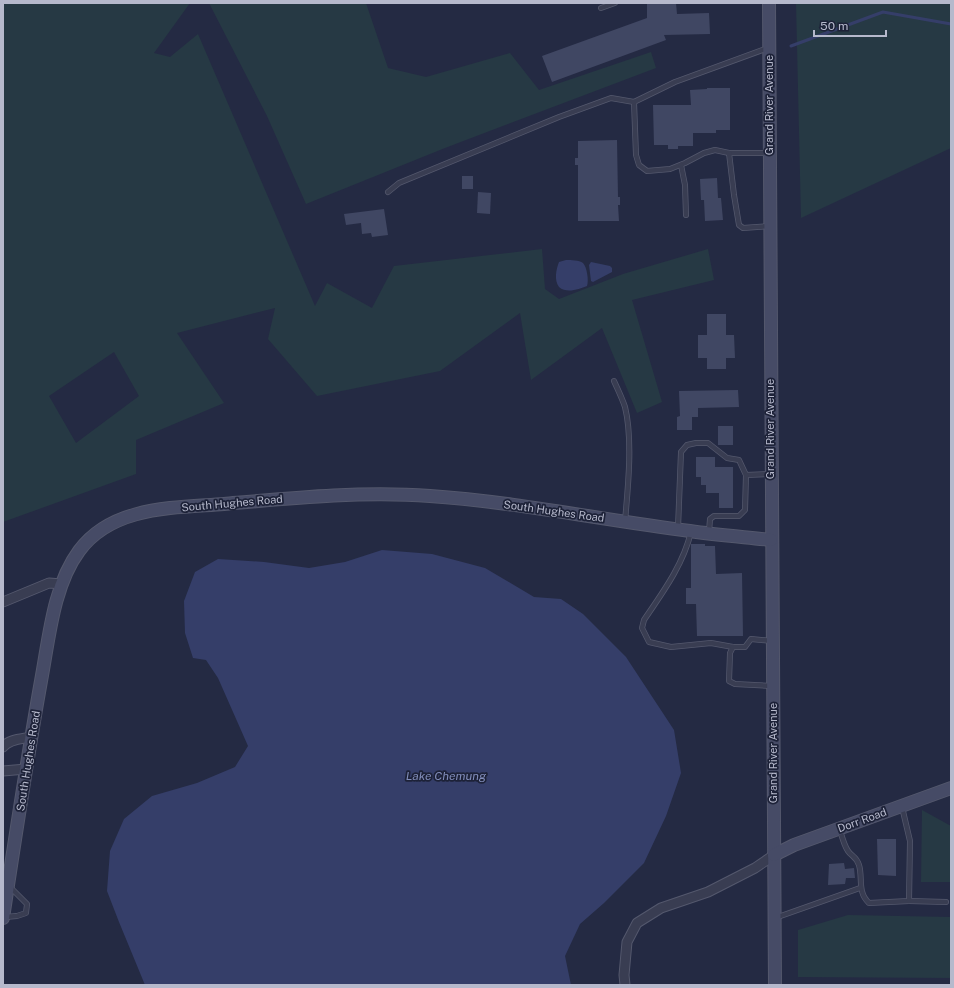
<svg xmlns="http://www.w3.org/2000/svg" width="954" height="988" viewBox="0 0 954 988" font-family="'Public Sans',sans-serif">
  <rect width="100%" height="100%" fill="#242a43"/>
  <g fill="#263944" fill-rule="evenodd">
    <path d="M3 3H190L154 53 170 57 198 34 315 306 327 283 372 308 394 266 542 249 545 289 559 299 623 274 708 249 714 280 632 300 662 402 637 413 602 328 531 380 520 313 440 371 317 396 268 339 275 308 177 333 224 403 136 440V474L3 522ZM114 352 139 396 76 443 49 396Z"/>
    <path d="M209 3H366L388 68 426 77 510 53 539 90 651 52 656 68 445 148 306 204 267 116Z"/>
    <path d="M796 3H951V148L801 218Z"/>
    <path d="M922 810 951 826V882H921Z"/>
    <path d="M848 915 951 917V978L798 977V930Z"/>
  </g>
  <g fill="#353e69">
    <path d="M566 260C571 260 579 260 583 263 587 267 589 281 587 286 579 289 567 294 559 287 554 280 556 270 559 262Z"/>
    <path d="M591 262 610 266 612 268V272L593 282 591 281 589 265Z"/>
    <path d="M382 550 432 554 485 568 534 597 561 599 583 614 626 657 674 730 681 773 666 816 644 863 604 903 580 924 565 956 571 985H145L119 922 107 891 110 851 124 819 152 796 197 783 235 767 248 746 218 678 206 660 193 658 185 633 184 601 195 572 218 559 264 562 309 568 345 562Z"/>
  </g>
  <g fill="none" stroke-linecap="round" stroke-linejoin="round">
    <path stroke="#353e69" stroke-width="3" d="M791 46 883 12 951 24"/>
  </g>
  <g fill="#404763">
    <path d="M647 3H676L677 14 709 13 710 34 664 35 666 40 552 82 542 56 647 18Z"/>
    <path d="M707 88H730V130H716V133H693V146H678V149H668V145H654L653 105H691L690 90 707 89Z"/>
    <path d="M617 140 618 197H620V205H618L619 221H578V165H575V158H578V141Z"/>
    <rect x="462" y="176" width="11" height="13"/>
    <path d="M717 178 718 198H721L723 220 705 221 704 200H701L700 179Z"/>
    <path d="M478 192 491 193 490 214 477 213Z"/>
    <path d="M384 209 388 235 372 237 371 233 362 234 361 223 346 225 344 214Z"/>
    <path d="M707 314H726V335H734L735 358H726V369H707V358H698V335H707Z"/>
    <path d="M738 390 739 407 698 408V417H692V430H677V417L680 416 679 391Z"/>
    <rect x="718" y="426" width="15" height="19"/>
    <path d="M696 457H715V467H733V508H719V493H706V485H701V477H696Z"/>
    <path d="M691 544H705V546H715L716 574 742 573 743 636H697L696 604H686V588H691Z"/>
    <path d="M877 839H896V876L878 875Z"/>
    <path d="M844 863 845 869 854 868 855 878H846L845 884 828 885 829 864Z"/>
  </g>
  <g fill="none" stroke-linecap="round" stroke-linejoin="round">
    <defs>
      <g id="lane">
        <path d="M601 8 615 3"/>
        <path d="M634 102 636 155 639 165 647 171 670 169 685 163 704 153 715 150 729 153H769"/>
        <path d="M729 153 734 195 739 225 743 228 770 226"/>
        <path d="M681 165 685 185 686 215"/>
        <path d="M388 192 399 183 559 117 611 98 634 102 675 82 768 48"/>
        <path d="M614 381C618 390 622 398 625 407 633 439 628 488 625 521"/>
        <path d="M678 528 681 452 687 445 696 443H708L727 458 739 460 746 475 771 474"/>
        <path d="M691 532C683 565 663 592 644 620L642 628 649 642 671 647 711 643 733 647"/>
        <path d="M709 532 710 519 714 516H739L745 510 746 475"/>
        <path d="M772 641 751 639 745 647H733L730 653 729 681 735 684 773 686"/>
        <path d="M840 830C842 837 844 845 848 851 852 857 856 856 859 865 863 878 857 892 869 903L909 901 910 841 902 807"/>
        <path d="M909 901 946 902"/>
        <path d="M5 917 17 916 26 913 27 904 10 887"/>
        <path d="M775 918 860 888"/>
      </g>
      <g id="street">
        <path d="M3 602 49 583 62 584"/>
        <path d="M3 747C9 739 22 739 31 737"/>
        <path d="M3 771 26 769"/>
        <path d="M625 985 624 975 627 942 637 923 661 908 708 892 755 868 774 855"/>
      </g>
      <g id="secondary">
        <path d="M769 3 775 985"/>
        <path d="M774 855 794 845 951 788"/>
        <path d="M3 918C15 839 27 759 41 681 49 639 53 586 79 551 112 506 173 508 224 504 292 498 362 491 430 496 517 502 603 520 690 531 717 535 744 537 771 540"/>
      </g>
    </defs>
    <use href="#lane" stroke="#54586d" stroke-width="6"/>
    <use href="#street" stroke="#54586d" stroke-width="11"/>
    <use href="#secondary" stroke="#54586d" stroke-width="14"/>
    <use href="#lane" stroke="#393d52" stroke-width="4.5"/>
    <use href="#street" stroke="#393d52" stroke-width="9"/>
    <use href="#secondary" stroke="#464b66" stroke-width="12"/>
  </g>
  <g text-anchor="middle" stroke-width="3.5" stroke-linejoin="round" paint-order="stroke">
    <g font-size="11" fill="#b6b9cc" stroke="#1d2238">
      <text transform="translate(769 105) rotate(-90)" y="4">Grand River Avenue</text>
      <text transform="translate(770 429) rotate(-90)" y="4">Grand River Avenue</text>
      <text transform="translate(232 503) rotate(-5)" y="4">South Hughes Road</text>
      <text transform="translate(554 511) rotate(8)" y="4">South Hughes Road</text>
      <text transform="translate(773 753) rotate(-90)" y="4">Grand River Avenue</text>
      <text transform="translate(28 761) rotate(-81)" y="4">South Hughes Road</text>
      <text transform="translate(862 820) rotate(-20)" y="4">Dorr Road</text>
    </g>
    <g font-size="12" font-style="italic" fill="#828dba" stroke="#1d2238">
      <text x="446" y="780">Lake Chemung</text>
    </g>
  </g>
  <rect width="954" height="988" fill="none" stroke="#b6b9cc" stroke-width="8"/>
  <path d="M814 30v6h72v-6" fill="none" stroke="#b6b9cc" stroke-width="2"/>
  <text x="820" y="30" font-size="12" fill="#b6b9cc" stroke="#1d2238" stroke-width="3" paint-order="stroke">50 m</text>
</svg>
